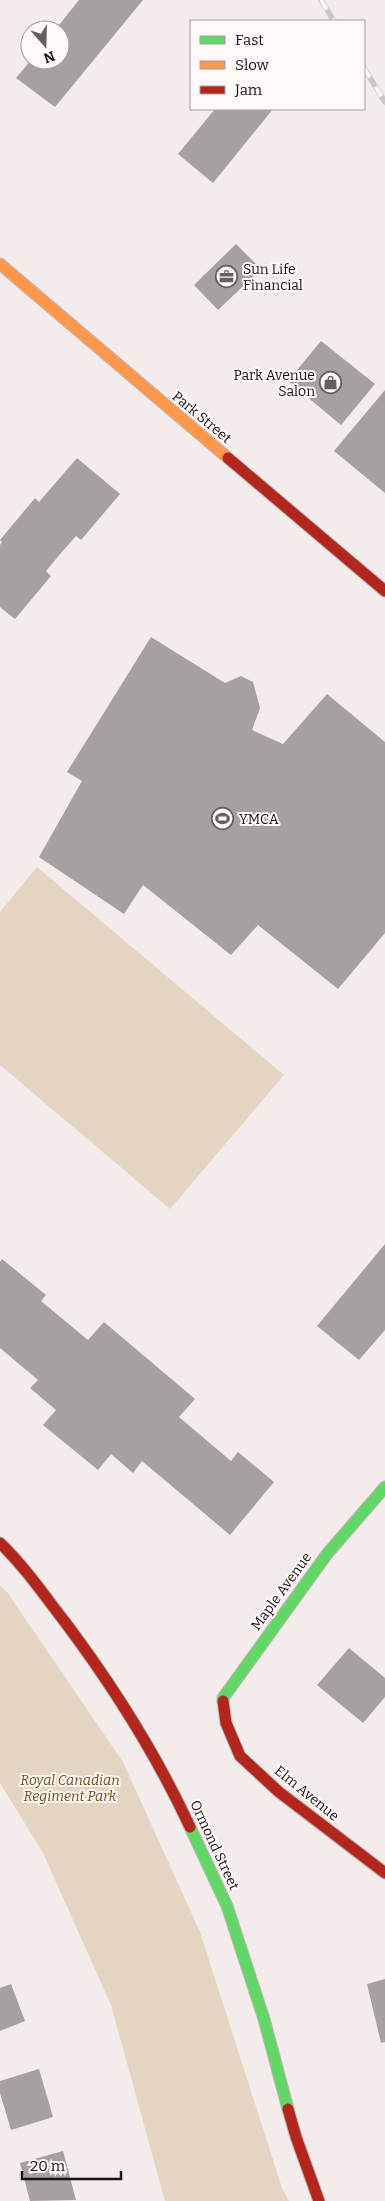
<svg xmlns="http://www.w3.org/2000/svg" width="385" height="2201" viewBox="0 0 385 2201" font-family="Bitter,serif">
  <rect width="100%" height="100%" fill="#f4eceb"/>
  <g fill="#e4d4c2">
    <path d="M37 867 284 1075 170 1209 0 1065V912Z"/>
    <path d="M0 1585 7 1592 123 1762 200 1932 282 2188 289 2201H165L111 2005 43 1853 0 1783Z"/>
  </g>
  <g fill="#a6a1a0">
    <path d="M79 0H143L55 107 16 78 31 60H60V30H55Z"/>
    <path d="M215 109H273L213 183 178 154Z"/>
    <path d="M236 244 261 269 218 310 194 285Z"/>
    <path d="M321 341 375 384 341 425 288 381Z"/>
    <path d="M385 390V493L334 451Z"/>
    <path d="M77 458 120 494 81 540 76 536 61 553 46 571 51 576 15 619 0 607V545L2 542 0 540 35 498 39 502Z"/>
    <path d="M151 637 225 683 241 676 253 682 260 708 252 730 283 744 327 694 385 742V933L338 989 258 925 231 955 143 885 124 914 39 857 82 781 67 772Z"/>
    <path d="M385 1244V1330L359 1360 317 1326Z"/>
    <path d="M2 1259 46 1295 41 1301 88 1340 104 1322 195 1399 179 1417 231 1461 238 1452 274 1482 230 1535 142 1461 133 1473 111 1454 98 1470 43 1425 56 1410 30 1388 38 1380 0 1348V1262Z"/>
    <path d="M349 1648 385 1678V1697L363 1723 317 1685Z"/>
    <path d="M385 1979V2042L381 2043 367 1984Z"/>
    <path d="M11 1984 25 2021 0 2031V1988Z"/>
    <path d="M39 2069 53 2117 11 2130 0 2093V2081Z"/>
    <path d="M63 2151 76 2200 30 2201 20 2163Z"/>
  </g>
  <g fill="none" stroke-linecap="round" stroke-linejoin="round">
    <defs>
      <g id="fast">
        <path d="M223 1701V1698L327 1554 385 1487"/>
        <path d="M190 1827 227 1906 264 2019 288 2109"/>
      </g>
      <path id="slow" d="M0 264 228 458"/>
      <g id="jam">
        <path d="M228 458 385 591"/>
        <path d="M0 1543C25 1567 44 1595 65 1622 113 1686 156 1754 190 1827"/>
        <path d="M223 1701 226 1723 240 1756 279 1792 385 1873"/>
        <path d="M288 2109 296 2137 319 2201"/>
      </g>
    </defs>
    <use href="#fast" stroke="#bcb6b5" stroke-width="13"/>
    <use href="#slow" stroke="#bcb6b5" stroke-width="13"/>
    <use href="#jam" stroke="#bcb6b5" stroke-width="13"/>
    <use href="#fast" stroke="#63d668" stroke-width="11"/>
    <use href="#slow" stroke="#ff974d" stroke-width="11"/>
    <use href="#jam" stroke="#b3261e" stroke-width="11"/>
    <defs>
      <g id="rail">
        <path d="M321 0 334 21"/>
        <path d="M364 68 385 102"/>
      </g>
    </defs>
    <use href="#rail" stroke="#cac7c6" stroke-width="5.5"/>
    <use href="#rail" stroke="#fff8f8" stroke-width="4" stroke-dasharray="11" stroke-linecap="butt"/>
  </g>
  <defs>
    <symbol id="office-ring" viewBox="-11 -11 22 22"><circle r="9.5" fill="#fff8f8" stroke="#655f5f" stroke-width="1.5"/><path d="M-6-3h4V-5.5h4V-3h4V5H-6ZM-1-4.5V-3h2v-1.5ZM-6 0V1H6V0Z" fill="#655f5f"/></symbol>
    <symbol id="shop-ring" viewBox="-11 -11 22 22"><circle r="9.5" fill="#fff8f8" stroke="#655f5f" stroke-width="1.5"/><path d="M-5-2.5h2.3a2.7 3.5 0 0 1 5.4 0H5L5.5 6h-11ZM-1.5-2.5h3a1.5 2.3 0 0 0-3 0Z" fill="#655f5f"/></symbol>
    <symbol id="stadium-ring" viewBox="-11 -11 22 22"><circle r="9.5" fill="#fff8f8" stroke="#655f5f" stroke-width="1.5"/><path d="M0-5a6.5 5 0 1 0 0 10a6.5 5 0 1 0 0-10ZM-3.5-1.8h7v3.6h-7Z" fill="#655f5f"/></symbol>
  </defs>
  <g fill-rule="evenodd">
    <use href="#office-ring" x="214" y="264" width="25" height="25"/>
    <use href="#shop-ring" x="318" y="370" width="25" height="25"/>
    <use href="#stadium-ring" x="210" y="806" width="25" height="25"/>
  </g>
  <g text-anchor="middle" stroke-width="4" stroke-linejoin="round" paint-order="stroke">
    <g font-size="14" fill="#181313" stroke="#fff8f8" text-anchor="start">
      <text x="243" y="274">Sun Life<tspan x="243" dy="16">Financial</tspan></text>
      <text x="315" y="380" text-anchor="end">Park Avenue<tspan x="315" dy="16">Salon</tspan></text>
      <text x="239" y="824">YMCA</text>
    </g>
    <g font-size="14" fill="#181313" stroke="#fff8f8">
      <text transform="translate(202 417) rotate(40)" y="5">Park Street</text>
      <text transform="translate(281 1591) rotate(-54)" y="5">Maple Avenue</text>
      <text transform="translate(307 1793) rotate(39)" y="5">Elm Avenue</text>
      <text transform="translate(215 1845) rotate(65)" y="5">Ormond Street</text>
    </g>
    <g font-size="14" font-style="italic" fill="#704e17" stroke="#fff8f8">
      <text x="70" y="1785">Royal Canadian<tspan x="70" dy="16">Regiment Park</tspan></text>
    </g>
  </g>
  <rect x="190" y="20" width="175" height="90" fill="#fff8f8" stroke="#a39c9c"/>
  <rect x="200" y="36" width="25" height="8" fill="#63d668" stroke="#a39c9c"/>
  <text x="235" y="45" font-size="15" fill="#181313">Fast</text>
  <rect x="200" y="61" width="25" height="8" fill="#ff974d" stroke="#a39c9c"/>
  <text x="235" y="70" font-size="15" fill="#181313">Slow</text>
  <rect x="200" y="86" width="25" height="8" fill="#b3261e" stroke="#a39c9c"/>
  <text x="235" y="95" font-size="15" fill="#181313">Jam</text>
  <g transform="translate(45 45) rotate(160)"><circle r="24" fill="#fff8f8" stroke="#a39c9c"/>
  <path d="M0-4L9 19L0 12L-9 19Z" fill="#655f5f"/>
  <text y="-8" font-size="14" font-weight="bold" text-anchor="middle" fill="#181313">N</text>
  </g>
  <path d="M22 2171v8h99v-8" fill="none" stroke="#181313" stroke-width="2.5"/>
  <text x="30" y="2171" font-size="15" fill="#181313" stroke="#fff8f8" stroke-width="4" paint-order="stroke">20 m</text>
</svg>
